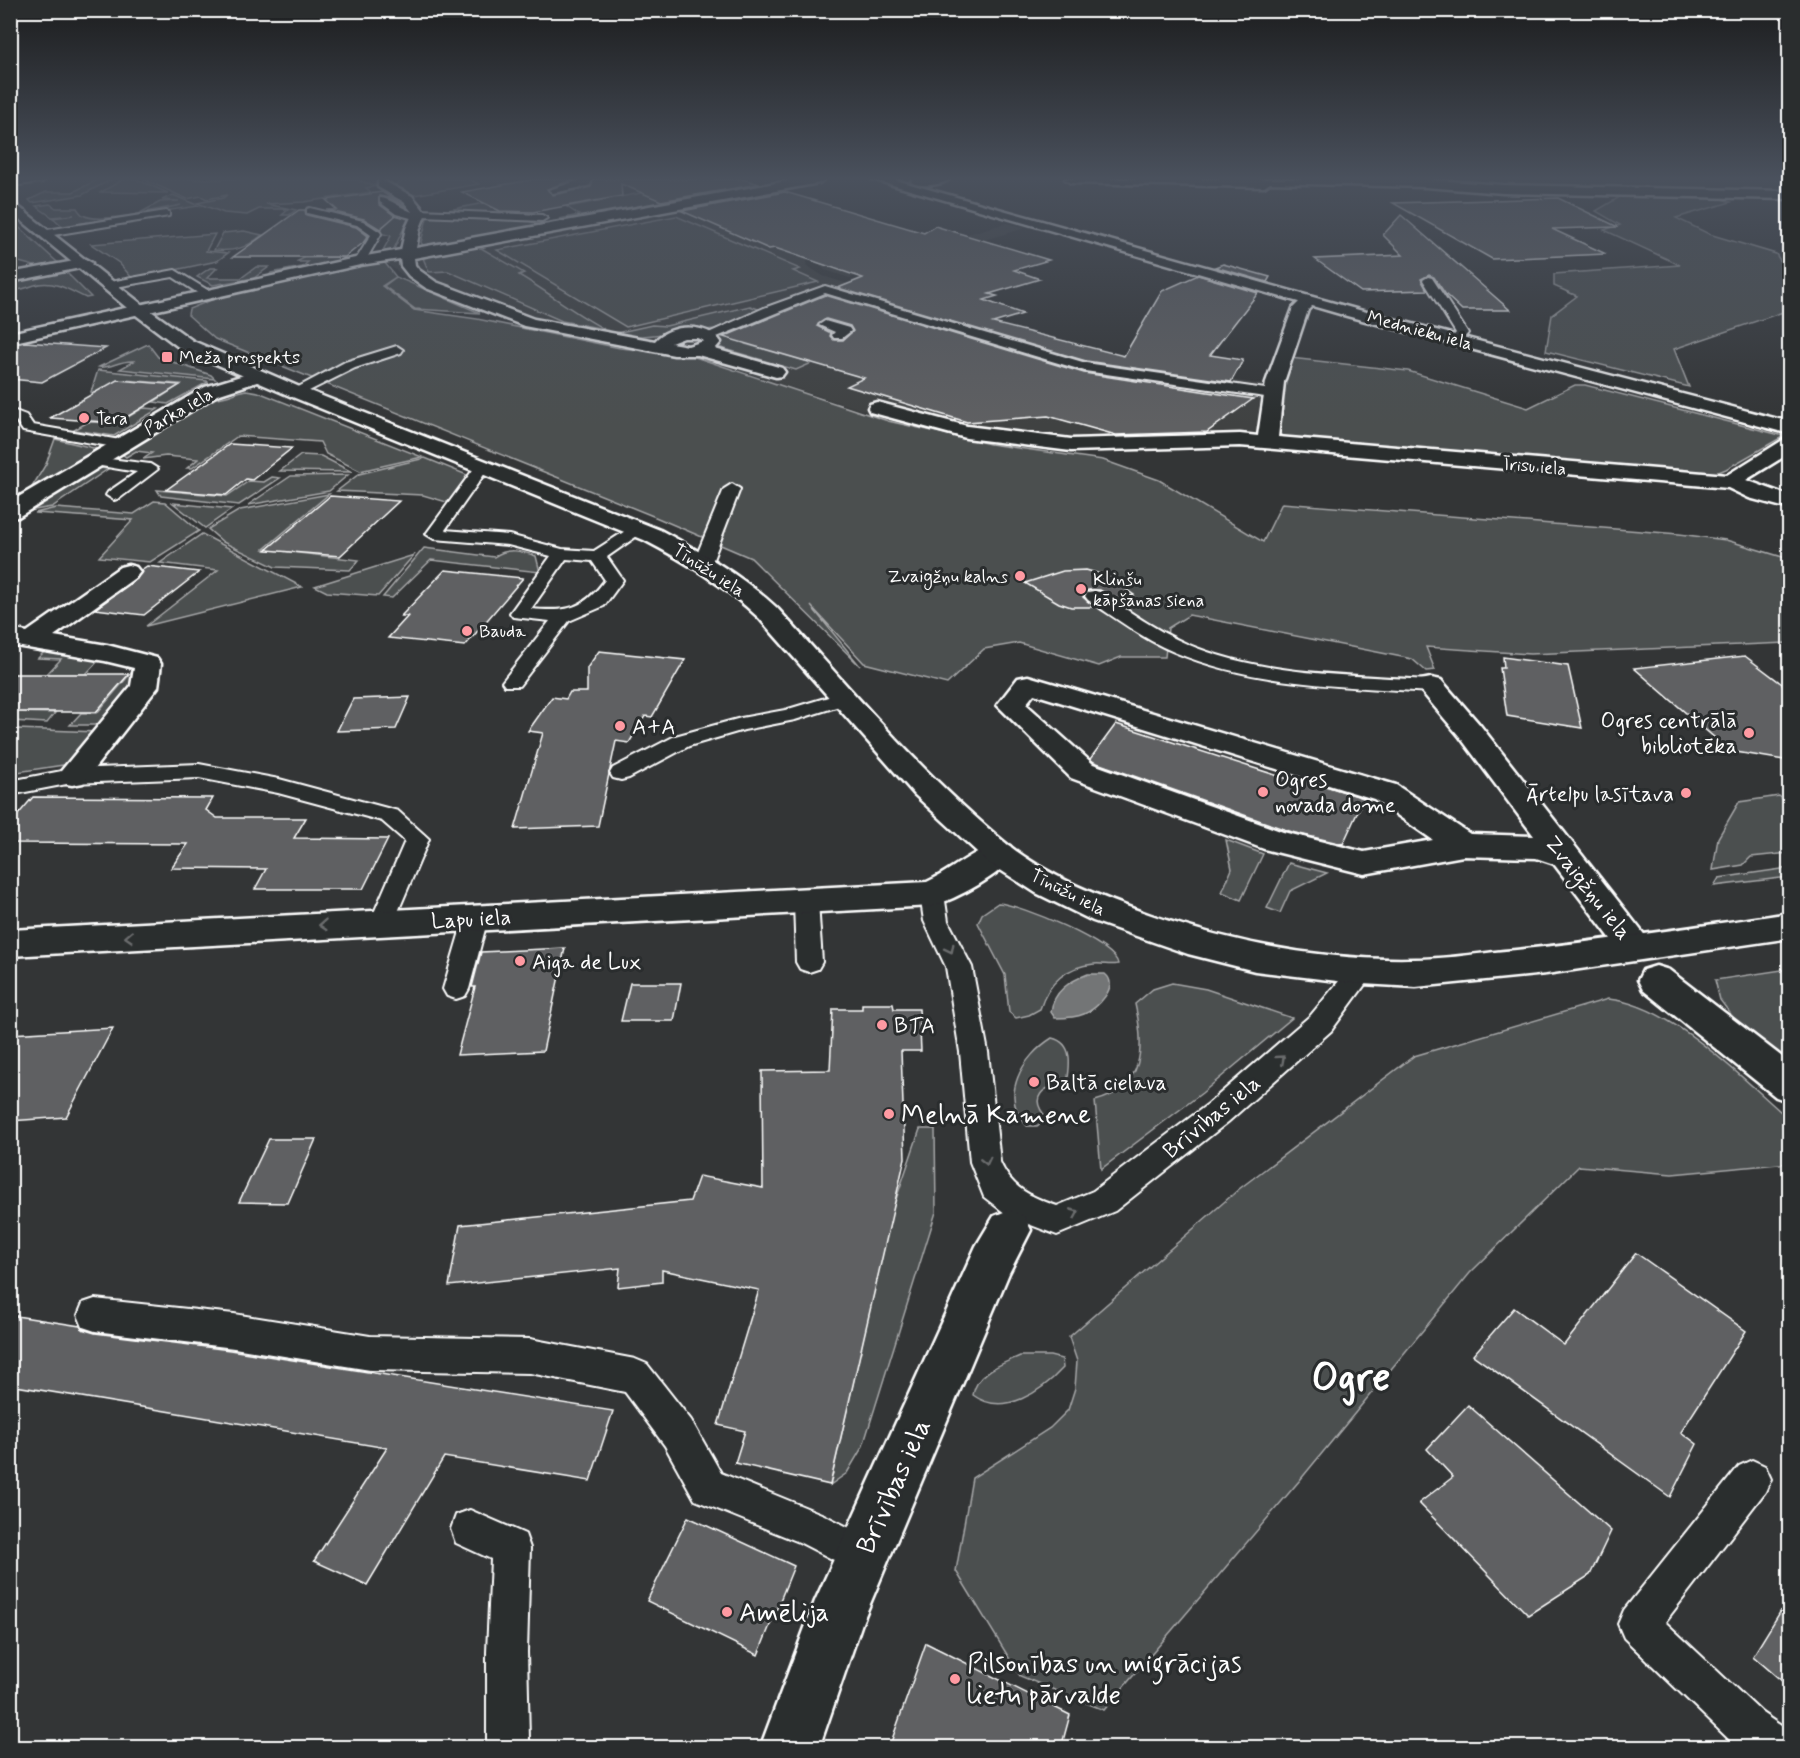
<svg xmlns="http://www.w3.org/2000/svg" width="1800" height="1758" viewBox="0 0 1800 1758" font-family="Mynerve,sans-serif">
  <rect width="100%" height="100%" fill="#333536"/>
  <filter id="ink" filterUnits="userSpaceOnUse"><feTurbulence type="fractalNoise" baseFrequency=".0167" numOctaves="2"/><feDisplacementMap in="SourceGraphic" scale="12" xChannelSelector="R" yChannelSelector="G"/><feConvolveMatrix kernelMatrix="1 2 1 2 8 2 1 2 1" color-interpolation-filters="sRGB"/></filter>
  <g filter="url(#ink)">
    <g fill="#404243">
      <path d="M706 201 813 247 806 265 823 276 1092 361 1274 386 1270 439 1119 450 999 443 892 420 688 354 624 347 519 327 415 284 386 263Z"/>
      <path d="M1007 223 1026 228 850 278 825 270 816 262 856 253 938 242Z"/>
    </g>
    <g fill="#4c4f50" stroke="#a6a7a8" stroke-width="1.5">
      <path d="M99 179H112L82 195 32 203 29 200 46 192H73Z"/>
      <path d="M124 179H136L168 193 101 192Z"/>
      <path d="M143 179H353L377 186 366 188 371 192 304 202 266 204 296 210 289 215H282L289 209H259L247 215 224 213 197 203 223 198 227 195 207 199 201 196 187 199Z"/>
      <path d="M469 179 479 184 408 196 394 186C404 175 452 179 469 179Z"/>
      <path d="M715 179 732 190 566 221 559 219 579 215 567 207Z"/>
      <path d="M173 195 199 206 75 224 76 227 66 229 53 218 74 215 52 217 36 206 50 204 56 208H77C78 210 82 215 83 215 99 225 161 209 181 205L140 213 160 202 179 201 162 200Z"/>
      <path d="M1623 195 1715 197 1731 202 1676 218 1709 234 1776 254 1789 275V310L1674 349 1689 387 1546 351 1552 315 1577 296 1554 286V274L1680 265 1604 230 1620 225 1596 211Z"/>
      <path d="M515 197 494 208C509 216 524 218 539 225L423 246 421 242 428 214Z"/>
      <path d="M392 212 408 219 393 251 382 252 391 236 380 233 375 215Z"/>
      <path d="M676 216 800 269 793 271 818 282 626 327 497 250Z"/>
      <path d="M11 222H13L57 262 38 267 11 260Z"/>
      <path d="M244 231 262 235C246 248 235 252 214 250L223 233Z"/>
      <path d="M215 234 206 251 228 253 217 261 133 279 119 263 91 244Z"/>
      <path d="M476 245 524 273 519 275C548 292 574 313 604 329L562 321 448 271 429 272 423 258Z"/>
      <path d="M346 257 339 261 269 276 271 273 302 267 308 262H296L304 258Z"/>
      <path d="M373 263H385L396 277 480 313 415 309 384 286 396 277 382 286 414 310 477 319 620 348 689 355 888 421 990 444 1103 460 1159 480 1263 542 1282 503 1679 534 1726 540 1789 559V643L1530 654 1426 647 1435 670 1426 671 1412 659 1189 615 1168 628 1165 657H1121L1099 666 1019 643 984 649 947 684 864 663 811 606 860 666 751 558 653 516 215 339 188 315 189 309 219 297Z"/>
      <path d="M256 267H269L254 278 213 285 197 277 210 268H217L207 278H241Z"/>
      <path d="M64 270 91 297 86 298C71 291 56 281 39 284 27 286 25 291 11 290L10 285 45 272Z"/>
      <path d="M750 306 761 310 715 329 633 337 616 333 652 325 666 326Z"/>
      <path d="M743 325 751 327 746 329 745 344 812 363 796 370 718 347 719 335Z"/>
      <path d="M148 344 158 357 211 375 215 379 120 369 134 361C118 360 111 369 99 367Z"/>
      <path d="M1290 358 1408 371 1528 408 1575 385H1585L1784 436 1726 469 1714 474H1695L1293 440 1278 434V394Z"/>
      <path d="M98 370 207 381 208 382 168 404 154 402 181 384 124 380 100 394 91 392Z"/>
      <path d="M246 390 258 392 422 457 360 471 326 454 320 442 238 436 192 468H187L198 459 166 456 143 459 152 453 136 451 126 457 122 454 212 398C224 399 235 392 246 390Z"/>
      <path d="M143 408 158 409 114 436 74 430 88 422 118 423Z"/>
      <path d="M55 439 98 449 95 455 26 497 46 464Z"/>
      <path d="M301 455 321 456 352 472 280 471Z"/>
      <path d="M425 458 472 477 453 504 423 495 337 491 359 474Z"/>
      <path d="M101 468 108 469 52 507 22 512 90 469Z"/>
      <path d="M348 475 329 491 248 505 291 476Z"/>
      <path d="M272 477 280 478 239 505 161 496 157 490 227 496 249 481 264 482Z"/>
      <path d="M329 494 264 549 359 560 350 570 275 567 223 542 208 529 240 510Z"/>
      <path d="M154 501 165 502 199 531 150 562 99 557 133 520 35 513 56 508 134 514Z"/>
      <path d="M173 503 232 509 205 528Z"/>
      <path d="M202 534 302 587 146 626 218 570 160 563Z"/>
      <path d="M424 548 494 557C508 547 521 551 536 556L540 572 431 560 392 598 383 597Z"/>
      <path d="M414 555 378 596 327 592 315 586Z"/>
      <path d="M46 650 99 660 86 674H47L61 659 38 658Z"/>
      <path d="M131 673 140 684 105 725H70L81 713H97Z"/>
      <path d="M11 712 55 713 47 723 11 721Z"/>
      <path d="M17 729 98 732 70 764 11 773 10 734Z"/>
      <path d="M1779 796 1789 804V853L1751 857 1743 865 1713 870 1718 838 1739 802Z"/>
      <path d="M1226 840 1263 854 1241 900 1222 892 1232 869Z"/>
      <path d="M1289 863 1327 873 1290 891 1280 913 1267 908Z"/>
      <path d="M1789 868V877L1714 886 1719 878Z"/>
      <path d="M998 903C1019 904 1116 944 1118 964 1110 966 1103 963 1094 964 1067 966 1048 983 1040 1009L1029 1015 1016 1018 1009 1012 1005 975 978 923 982 914Z"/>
      <path d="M1789 969V1064L1742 1029 1720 1000 1715 980Z"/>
      <path d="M1172 983 1206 989 1292 1018 1202 1093 1101 1169 1095 1101C1145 1088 1145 1047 1135 1004L1153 989Z"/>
      <path d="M1608 999C1671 1004 1743 1079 1789 1119V1163L1672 1174 1579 1166 1470 1273 1300 1480 1104 1710 1020 1676 956 1571 972 1478 1050 1428 1068 1410 1075 1388 1077 1361 1069 1337 1239 1189 1414 1056Z"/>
      <path d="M1052 1038C1074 1043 1070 1066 1067 1084 1043 1085 1027 1098 1048 1119L1037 1126H1027C998 1096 1023 1056 1052 1038Z"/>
      <path d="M920 1129H935L936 1212 863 1446 847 1473 830 1485 892 1211Z"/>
      <path d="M1020 1356H1050L1062 1359 1063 1368C1042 1391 1004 1418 973 1395 976 1372 1002 1364 1020 1356Z"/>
    </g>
    <path fill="#737576" stroke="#abacad" stroke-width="1.5" d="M1088 974H1105C1120 986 1097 1009 1084 1014 1075 1018 1065 1018 1055 1018L1051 1012C1053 991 1070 981 1088 974Z"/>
    <g fill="#5f6162" stroke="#fff" stroke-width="1.5" fill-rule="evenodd">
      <path d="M536 179H575L547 189 553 195 591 187 594 179H743L759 184 661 201 621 184 622 196 533 212 500 211 462 192Z"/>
      <path d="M382 192 404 206 389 198 379 196V204L395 216 380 229 364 219 326 210H337L326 200Z"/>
      <path d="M785 192 924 233 935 226 1049 260 1014 270 1040 279 989 294 997 296 984 300 1023 314 993 323 1124 356 1162 291 1198 275 1258 293 1210 355 1243 360 1231 382 1086 361 838 288 863 278 775 248 769 249 682 211Z"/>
      <path d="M1558 198 1618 227 1552 229 1606 254 1492 259 1393 203Z"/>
      <path d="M299 210H305L306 215 356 227 368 236 363 243 345 257H233Z"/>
      <path d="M1401 215 1486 289 1510 310H1462L1446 295 1434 277 1429 275 1421 279 1427 290 1361 292 1315 259 1403 255 1383 235Z"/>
      <path d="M1223 264 1270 277 1267 282 1215 267Z"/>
      <path d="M825 295 1084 373 1253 399 1207 432 1116 435 1048 416 967 422 847 386 864 378 723 337ZM826 319 850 326 853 331 843 340H834L830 336 831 333 817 326Z"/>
      <path d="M25 342 106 348 42 382 10 379V345Z"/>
      <path d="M117 380 180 385 117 423 50 418Z"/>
      <path d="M230 444 292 448 252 480 246 479 226 495 166 490Z"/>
      <path d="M330 496 399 501 340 556 266 550Z"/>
      <path d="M147 566 199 572 144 615 95 609 137 579 141 570Z"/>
      <path d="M445 570 523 578 465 646 388 638 408 616H401Z"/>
      <path d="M1086 570 1107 576 1134 595 1117 601 1100 590H1088L1083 597 1095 607H1071L1059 603 1025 583 1063 571Z"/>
      <path d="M599 651 685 660 652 717 645 716 629 743 616 741 598 826 515 829 543 733 528 731 552 697 566 699 570 692H587V668Z"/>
      <path d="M1745 656 1790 690V761L1730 751 1634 668Z"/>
      <path d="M1503 657 1568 666 1582 728 1507 716 1500 668H1504Z"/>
      <path d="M10 674H129L96 712H10Z"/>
      <path d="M410 697 396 729 337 731 353 699Z"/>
      <path d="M1116 724 1288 779 1290 775 1364 798 1343 844 1295 833 1094 762 1090 759Z"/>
      <path d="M33 797 213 798 206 810 217 818H306L294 838 388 839 363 889H255L266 869 171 868 188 844 10 843V824Z"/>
      <path d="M565 948 543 1051 457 1055 475 987H472L481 952Z"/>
      <path d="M630 983H681L674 1021H621Z"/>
      <path d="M862 1004H893L894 1009H919L921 1051H901L905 1158 830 1485 735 1463 745 1431 718 1425 759 1290 662 1270V1282L618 1287 620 1268 449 1286 460 1225 690 1201 699 1176 763 1188 762 1071 830 1070 833 1009H862Z"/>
      <path d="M113 1028 66 1117 10 1121V1034Z"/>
      <path d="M269 1139H316L288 1203 239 1202Z"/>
      <path d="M1636 1253 1746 1331 1681 1432 1697 1444 1670 1497 1473 1355 1514 1308 1564 1345Z"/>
      <path d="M10 1315 80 1326 82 1329 95 1333 230 1350 613 1411 590 1481 444 1457 367 1585 314 1561 387 1448 10 1385Z"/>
      <path d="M1468 1405 1611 1531 1590 1575 1528 1615 1419 1503 1453 1477 1427 1449Z"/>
      <path d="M688 1517 794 1566 758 1655 647 1601Z"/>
      <path d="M1790 1596V1688L1753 1656Z"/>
      <path d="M926 1643 1070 1715 1061 1748H889Z"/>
    </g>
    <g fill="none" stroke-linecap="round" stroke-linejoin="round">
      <defs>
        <g id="lane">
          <path d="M47 179 43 182 10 186V180Z"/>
          <path d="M584 179H592L590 185 587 186 553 193 549 190Z"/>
          <path d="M380 198C390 198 403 210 416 213L420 210 542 215 547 218 542 221 422 216 418 220 396 214 380 202Z"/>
          <path d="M310 208 363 221 380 232 381 234 364 263 355 261 371 235 357 225 307 213V209Z"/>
          <path d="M24 211 27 212V216L10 220V214Z"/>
          <path d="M166 211 169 212V216L47 236 42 233 47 230Z"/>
          <path d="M175 270 209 291V295H201L173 277 110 288 104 285 110 282Z"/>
          <path d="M1428 277 1432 278 1468 333 1460 343H1452L1450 340 1456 333 1423 280Z"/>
          <path d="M825 286 1086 363 1272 390 1279 394 1272 398 1085 371 825 293 712 339H704L702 336 764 308Z"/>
          <path d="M825 321 849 328 851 331 842 338H834L832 335 835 332 819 325Z"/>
          <path d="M397 346 403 350 401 353 355 368 301 395H291L289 392 345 362Z"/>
          <path d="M10 409 26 415 33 425 120 440 127 444 120 448 23 431 16 421 10 418Z"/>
          <path d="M94 457 150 464 158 469 120 498 114 500 106 495 108 492 137 472 89 464 87 461Z"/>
          <path d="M483 462 490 466 445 530 509 535 562 549 594 551 633 526H645L647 529 607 557 623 580 604 606 569 621 519 686H505L502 682 550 621 513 617 510 613 551 556 508 545 434 539 426 534 478 463ZM566 559 592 561 605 580C583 610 567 612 531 609Z"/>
          <path d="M732 484 740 489 712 562 709 566H697L694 562 724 489Z"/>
          <path d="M1094 591 1100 592C1128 610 1156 631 1187 644 1263 676 1350 675 1431 680L1438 682 1441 686 1438 690 1431 692C1345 686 1255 686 1174 652 1143 639 1116 618 1088 600L1085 596 1088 592Z"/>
          <path d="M845 692 852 694 855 698 852 702 795 720 744 730 689 746 629 778 621 780 613 778 610 773 613 768 675 736 741 718 785 710Z"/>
          <path d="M199 764 279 779 398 811 429 839 391 928 382 931 373 928 370 922 405 841 382 821 278 793 199 778 72 783 10 795V781L72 769Z"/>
          <path d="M932 885 941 888 944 894 948 921 972 967 988 1052 1000 1162C1011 1188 1031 1197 1057 1206L1093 1191 1208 1104 1311 1015 1353 964 1362 961 1371 964 1375 971 1331 1031 1228 1122 1115 1211 1057 1235 1010 1217 984 1197 970 1162 960 1052 946 967 924 921 920 894 923 888Z"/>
          <path d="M806 893 815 896 818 902 822 962 818 969 809 972 800 969 796 962 794 902 797 896Z"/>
          <path d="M476 909 485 912 488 918 469 989 465 996 456 999 447 996 443 989 464 918 467 912Z"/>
          <path d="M95 1299 234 1314 370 1336 530 1339 635 1359 647 1364 691 1420 721 1473 824 1515 877 1542 882 1556 877 1570 863 1575 799 1542 695 1500 665 1446 625 1392 530 1373 370 1370 234 1348 95 1331 83 1327 78 1315 83 1303Z"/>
          <path d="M1752 1460 1765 1466 1771 1479 1765 1492 1665 1622 1762 1713 1790 1732V1748H1738L1624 1638 1618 1624 1624 1610 1739 1466Z"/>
          <path d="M470 1510 525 1534 530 1548 527 1652 529 1740 532 1748H488L487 1743V1652L491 1559 456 1543 451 1529 456 1515Z"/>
        </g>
        <g id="street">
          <path d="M798 179H825L819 183 414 258 415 265 419 270 436 282 534 319 655 341C671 323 708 323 721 342L715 349 782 368 785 372 782 376 776 377 698 355H674L524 326 426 288 409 276 401 266 400 259 360 265 10 343V333L360 257 401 250 406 228 413 213 404 202 378 187V181L382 180 412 196 426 213 420 228 416 248ZM684 338H697L704 341 688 346 671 343Z"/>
          <path d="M913 179H950C942 185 919 188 911 182Z"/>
          <path d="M1065 179H1423L1503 185 1790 191V199L1503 193 1426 187 1270 183 1264 187 1071 183Z"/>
          <path d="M85 259 92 263 90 266 10 282V273Z"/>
          <path d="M1309 296 1317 301 1308 310 1284 382 1278 437 1727 475 1783 440 1790 438V453L1746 480 1790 496V509L1749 498 1728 488 1240 446 1071 451 966 438 870 412 868 408 870 404 877 402 967 426 1071 439 1240 434 1258 436 1266 382 1293 308 1303 298Z"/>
          <path d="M257 371 263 372 266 376 263 380 217 395 18 517 10 518V502L205 387Z"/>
          <path d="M128 565 136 567 140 572 136 577 54 636 107 645 157 658 161 664 158 687 83 783 72 785 61 783 57 776 131 686 134 668 105 661 10 645V629L27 632 120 567Z"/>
          <path d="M1028 676 1396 785 1470 834 1534 836 1460 737 1417 686 1421 680 1431 678 1441 680 1480 725 1654 947 1648 956 1636 960 1624 956 1554 864 1536 858 1463 856 1364 874 1264 849 1071 778 997 705 1018 678ZM1034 694 1374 799 1433 840 1364 852 1283 832 1093 764 1026 704Z"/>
          <path d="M999 843 1010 846 1015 854C1002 875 956 899 932 906L10 956V930L927 882C951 871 973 850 999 843Z"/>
          <path d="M1656 966 1669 970 1790 1063V1102L1776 1097 1643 990 1638 980 1643 970Z"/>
          <path d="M1009 1210 1024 1216 1031 1230 1009 1273 862 1623 819 1748H760L815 1601 976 1246 994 1216Z"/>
        </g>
        <g id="secondary">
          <path d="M872 179H892L1359 310 1790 422V434L1347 316Z"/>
          <path d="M10 200 144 306 193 341 302 388 660 530C703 553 741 575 777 608 851 689 922 775 1008 845 1049 877 1102 898 1151 915 1236 944 1326 961 1415 959 1442 959 1469 955 1495 952 1593 943 1691 927 1790 913V938L1546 974 1416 987 1362 984 1255 971 1188 954 1093 921 1036 893 988 862 915 795 759 618C724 585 686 562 644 540L290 396 181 349 132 312 10 211Z"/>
        </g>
      </defs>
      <use href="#lane" stroke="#fff" stroke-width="4"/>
      <use href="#street" stroke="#fff" stroke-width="5"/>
      <use href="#secondary" stroke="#fff" stroke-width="5"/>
      <use href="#lane" fill="#2a2d2e" fill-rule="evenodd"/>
      <use href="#street" fill="#2a2d2e" fill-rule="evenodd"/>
      <use href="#secondary" fill="#2a2d2e" fill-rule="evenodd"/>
    </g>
    <defs><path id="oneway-chevron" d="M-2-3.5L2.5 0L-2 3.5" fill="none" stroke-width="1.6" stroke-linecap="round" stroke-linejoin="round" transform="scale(1.5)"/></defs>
    <g stroke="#6a6c6d">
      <use href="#oneway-chevron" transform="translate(323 925) rotate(176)"/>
      <use href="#oneway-chevron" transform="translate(129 937) rotate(177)"/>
      <use href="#oneway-chevron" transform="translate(950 949) rotate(63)"/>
      <use href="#oneway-chevron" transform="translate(1281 1059) rotate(-41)"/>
      <use href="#oneway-chevron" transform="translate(986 1161) rotate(77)"/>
      <use href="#oneway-chevron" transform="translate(1075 1213) rotate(-23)"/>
    </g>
  </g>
  <linearGradient id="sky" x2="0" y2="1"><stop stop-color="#1c1d1e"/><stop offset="0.42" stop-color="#4a515d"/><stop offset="1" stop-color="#4a515d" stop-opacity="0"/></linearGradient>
  <rect width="1800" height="425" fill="url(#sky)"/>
  <g fill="#ff9aa2" stroke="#2a2d2e" stroke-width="2">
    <rect x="161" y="351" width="12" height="12" rx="3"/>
    <circle cx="84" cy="418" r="6"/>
    <circle cx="1020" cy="576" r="6"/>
    <circle cx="1081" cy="589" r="6"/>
    <circle cx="467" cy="631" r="6"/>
    <circle cx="620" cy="726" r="6"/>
    <circle cx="1749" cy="733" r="6"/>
    <circle cx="1263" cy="792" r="6"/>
    <circle cx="1686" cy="793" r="6"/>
    <circle cx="520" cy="961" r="6"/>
    <circle cx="882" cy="1025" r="6"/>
    <circle cx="1034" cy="1082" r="6"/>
    <circle cx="889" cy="1114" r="6"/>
    <circle cx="727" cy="1612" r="6"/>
    <circle cx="955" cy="1679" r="6"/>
  </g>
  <g text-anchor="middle" stroke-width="6" stroke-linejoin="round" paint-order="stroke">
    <g font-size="18" fill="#fff" stroke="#2a2d2e">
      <text transform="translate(1420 330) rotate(15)" y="6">Mednieku iela</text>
      <text transform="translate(178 411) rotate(-30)" y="6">Parka iela</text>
      <text transform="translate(1534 466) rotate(5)" y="6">Īrisu iela</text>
      <text transform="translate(709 570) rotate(33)" y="6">Tīnūžu iela</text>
      <text transform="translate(1068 892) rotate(27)" y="6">Tīnūžu iela</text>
    </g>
    <g font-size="18" fill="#fff" stroke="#2a2d2e" text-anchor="start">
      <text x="179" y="363">Meža prospekts</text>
      <text x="96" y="424">Tera</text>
      <text x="1008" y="582" text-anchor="end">Zvaigžņu kalns</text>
      <text x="1093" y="585">Klinšu<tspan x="1093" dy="21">kāpšanas siena</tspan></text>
      <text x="479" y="637">Bauda</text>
    </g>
    <g font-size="22" fill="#fff" stroke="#2a2d2e" text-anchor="start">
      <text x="1737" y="728" text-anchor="end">Ogres centrālā<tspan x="1737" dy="25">bibliotēka</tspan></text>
      <text x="632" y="734">A+A</text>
      <text x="1275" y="787">Ogres<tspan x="1275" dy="25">novada dome</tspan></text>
      <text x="1674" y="801" text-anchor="end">Ārtelpu lasītava</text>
      <text x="532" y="969">Aiga de Lux</text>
      <text x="894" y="1033">BTA</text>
      <text x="1046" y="1090">Baltā cielava</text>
    </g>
    <g font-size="22" fill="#fff" stroke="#2a2d2e">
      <text transform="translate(1589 887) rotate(52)" y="8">Zvaigžņu iela</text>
      <text transform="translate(471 918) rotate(-3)" y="8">Lapu iela</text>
      <text transform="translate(1211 1116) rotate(-39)" y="8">Brīvības iela</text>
    </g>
    <g font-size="27" fill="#fff" stroke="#2a2d2e" text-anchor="start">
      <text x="901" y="1123">Melnā Kamene</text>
      <text x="739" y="1621">Amēlija</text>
      <text x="967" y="1672">Pilsonības un migrācijas<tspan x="967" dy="31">lietu pārvalde</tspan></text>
    </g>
    <g font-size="27" fill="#fff" stroke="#2a2d2e">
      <text transform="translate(893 1486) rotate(-66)" y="9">Brīvības iela</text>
    </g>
    <g font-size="40" font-weight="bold" fill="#fff" stroke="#2a2d2e">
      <text x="1351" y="1390">Ogre</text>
    </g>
  </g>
  <rect width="1800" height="1758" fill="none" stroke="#2a2d2e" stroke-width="36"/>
  <rect x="18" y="18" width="1764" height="1722" fill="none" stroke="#fff" stroke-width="2" filter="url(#ink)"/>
</svg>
